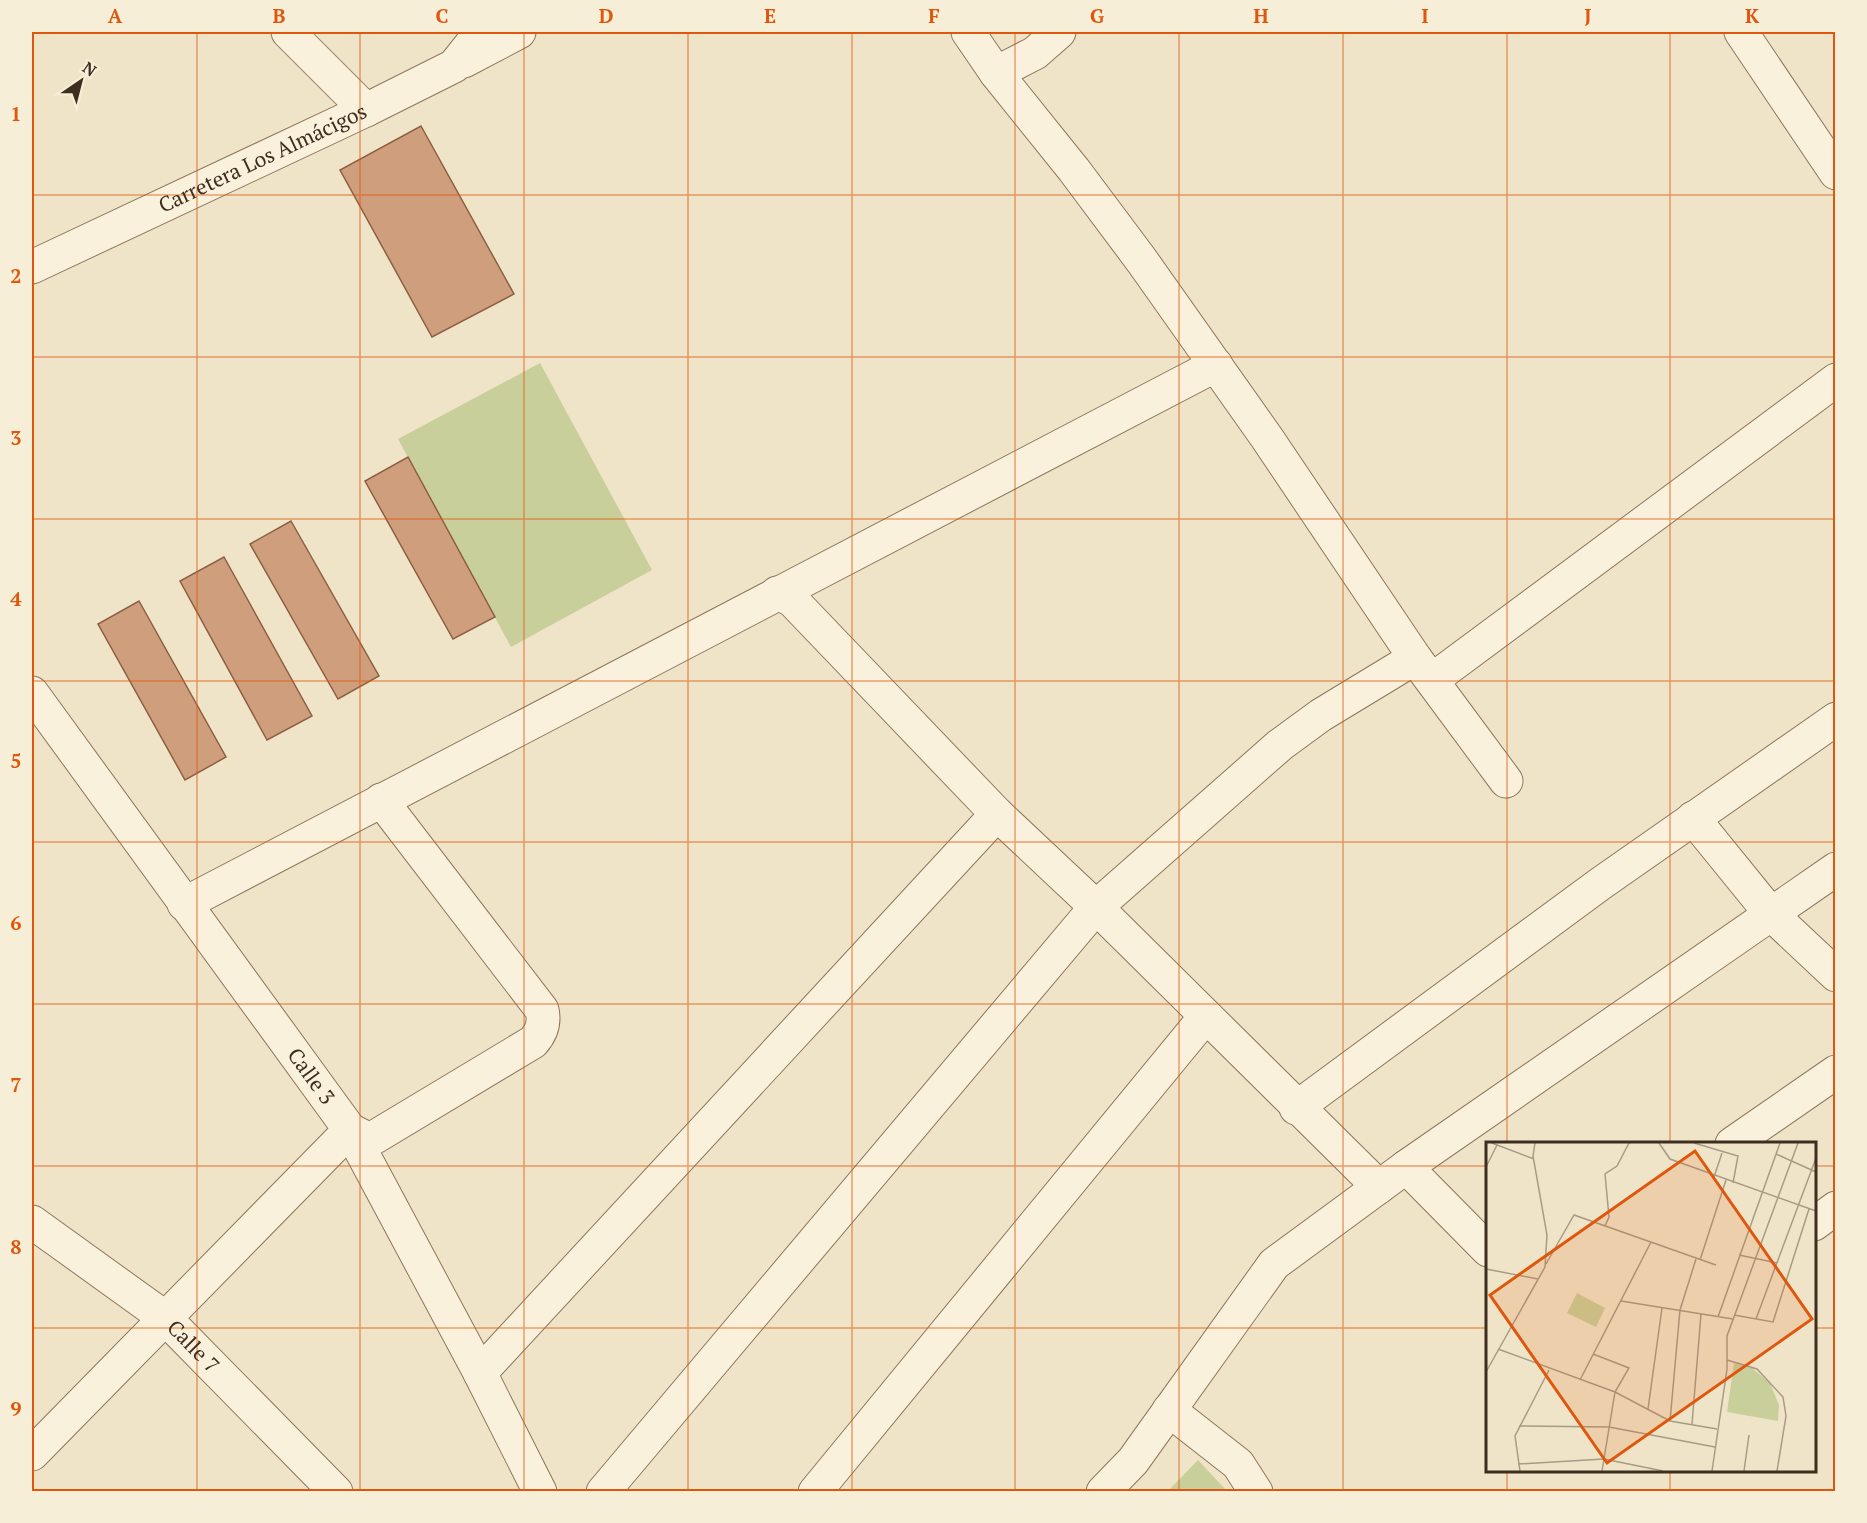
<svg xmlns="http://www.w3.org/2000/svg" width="1867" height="1523" viewBox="0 0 1867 1523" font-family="'PT Serif',serif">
  <rect width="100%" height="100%" fill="#f0e4c8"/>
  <g fill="#c9cf9b">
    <path d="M540 363 652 570 511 647 398 439Z"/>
    <path d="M1198 1460 1227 1491H1168Z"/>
  </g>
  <g fill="#cf9f7d" stroke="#8d5f41" stroke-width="1.5">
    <path d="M421 126 514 294 432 337 340 170Z"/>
    <path d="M408 457 495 617 453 639 365 481Z"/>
    <path d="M291 521 379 676 338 699 250 544Z"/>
    <path d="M224 557 312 716 267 740 180 581Z"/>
    <path d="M139 601 226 757 185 780 98 624Z"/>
  </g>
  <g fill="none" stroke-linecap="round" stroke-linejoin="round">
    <defs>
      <g id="minor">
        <path d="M288 32 366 110"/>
        <path d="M968 32 996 73 1074 170 1142 261 1267 438 1415 658 1506 781"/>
        <path d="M1741 32 1836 173"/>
        <path d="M464 61 519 32"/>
        <path d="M996 73 1035 53 1059 32"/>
        <path id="s1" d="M32 267 366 110 454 66 481 32"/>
        <path d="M777 593 792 600 997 814 1096 907 1379 1187"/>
        <path d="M1432 680 1836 380"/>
        <path id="s2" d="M32 693 350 1130 480 1373 540 1492"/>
        <path d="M1693 818 1771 914 1836 975"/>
        <path d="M184 904 1216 365"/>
        <path d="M1296 1108 1600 884 1836 719"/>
        <path d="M1732 1144 1836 1072"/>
        <path d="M1406 1167 1488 1250"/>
        <path id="s3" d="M32 1222 164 1317 336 1492"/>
        <path d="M1814 1224 1836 1208"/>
        <path d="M480 1373 997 814"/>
        <path d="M1169 1410 1238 1464 1256 1492"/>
        <path d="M32 1454 350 1130 366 1138 375 1137 533 1042C542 1032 545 1023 542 1010L381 800"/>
        <path d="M603 1492 1096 907 1280 745 1321 715 1415 658"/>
        <path d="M815 1492 1206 1016"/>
        <path d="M1103 1492 1133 1461 1274 1264 1406 1167 1836 869"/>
      </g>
    </defs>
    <use href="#minor" stroke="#8d765c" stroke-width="35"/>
    <use href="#minor" stroke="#faf1dc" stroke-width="33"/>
  </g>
  <path fill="none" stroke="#df570d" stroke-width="1.5" stroke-opacity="0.55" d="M197 32V1492M360 32V1492M524 32V1492M688 32V1492M852 32V1492M1015 32V1492M1179 32V1492M1343 32V1492M1507 32V1144M1670 32V1144M32 195H1836M32 357H1836M32 519H1836M32 681H1836M32 842H1836M32 1004H1836M32 1166H1488M1814 1166H1836M32 1328H1488M1814 1328H1836M1507 1470V1492M1670 1470V1492"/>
  <g text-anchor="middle" stroke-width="5" stroke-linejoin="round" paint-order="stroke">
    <g font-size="21" fill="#3d2e20" stroke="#f7eed8">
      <text dy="7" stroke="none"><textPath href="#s1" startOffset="255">Carretera Los Almácigos</textPath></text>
      <text dy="7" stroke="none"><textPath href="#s2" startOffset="474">Calle 3</textPath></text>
      <text dy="7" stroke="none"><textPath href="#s3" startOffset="204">Calle 7</textPath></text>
    </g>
  </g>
  <g transform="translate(1486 1142)">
    <rect width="330" height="330" fill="#f0e4c8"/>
    <path d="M91 151 119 166 110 185 81 171ZM248 221 266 226 284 241 293 263 292 279 241 270Z" fill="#c9cf9b"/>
    <path fill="none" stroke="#a89b85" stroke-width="1.5" d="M6 1 48 17M173 1 184 17 330 69M208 1 252 14 247 41M290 12 330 30M0 25 11 3M228 35 236 11M119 84 123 75 119 32 131 24 143 1M253 113 291 121M214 118 240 38M60 122 88 73 230 123M0 127 52 137M135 159 247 177M248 173 287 180 323 67M232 175 294 1M270 177 330 16M12 207 129 250 184 279 231 287M107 212 143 226 129 250 116 329M241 218 271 227 297 255 300 274 291 329M0 230 59 125 61 93 47 14 49 1M94 238 165 100M162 267 176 166M184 279 194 168 210 117M206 282 215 172M33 284 123 285 229 305M32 322 118 317 177 329M34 329 29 294 63 228M226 329 241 227V194L312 1M258 329 263 293"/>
    <path fill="#df570d" fill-opacity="0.15" stroke="#df570d" stroke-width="3" d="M209 9 326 177 121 321 4 153Z"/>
    <rect width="330" height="330" fill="none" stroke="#3d2e20" stroke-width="3"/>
  </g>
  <rect width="1867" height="1523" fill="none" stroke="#f7eed8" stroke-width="66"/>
  <g transform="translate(81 81) rotate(35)" stroke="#f7eed8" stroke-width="4.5" paint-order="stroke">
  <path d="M0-4.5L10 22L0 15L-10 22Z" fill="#3d2e20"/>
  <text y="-9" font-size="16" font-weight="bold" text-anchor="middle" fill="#3d2e20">N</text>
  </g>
  <rect x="33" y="33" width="1801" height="1457" fill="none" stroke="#df570d" stroke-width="2"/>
  <g font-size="20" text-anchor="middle" font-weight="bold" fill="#df570d">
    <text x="115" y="23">A</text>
    <text x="279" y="23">B</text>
    <text x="442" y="23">C</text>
    <text x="606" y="23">D</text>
    <text x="770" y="23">E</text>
    <text x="934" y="23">F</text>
    <text x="1097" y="23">G</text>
    <text x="1261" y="23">H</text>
    <text x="1425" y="23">I</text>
    <text x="1588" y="23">J</text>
    <text x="1752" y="23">K</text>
    <text x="16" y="121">1</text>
    <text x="16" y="283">2</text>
    <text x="16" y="445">3</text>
    <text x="16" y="606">4</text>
    <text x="16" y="768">5</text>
    <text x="16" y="930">6</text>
    <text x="16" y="1092">7</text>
    <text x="16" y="1254">8</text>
    <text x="16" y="1416">9</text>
  </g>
</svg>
